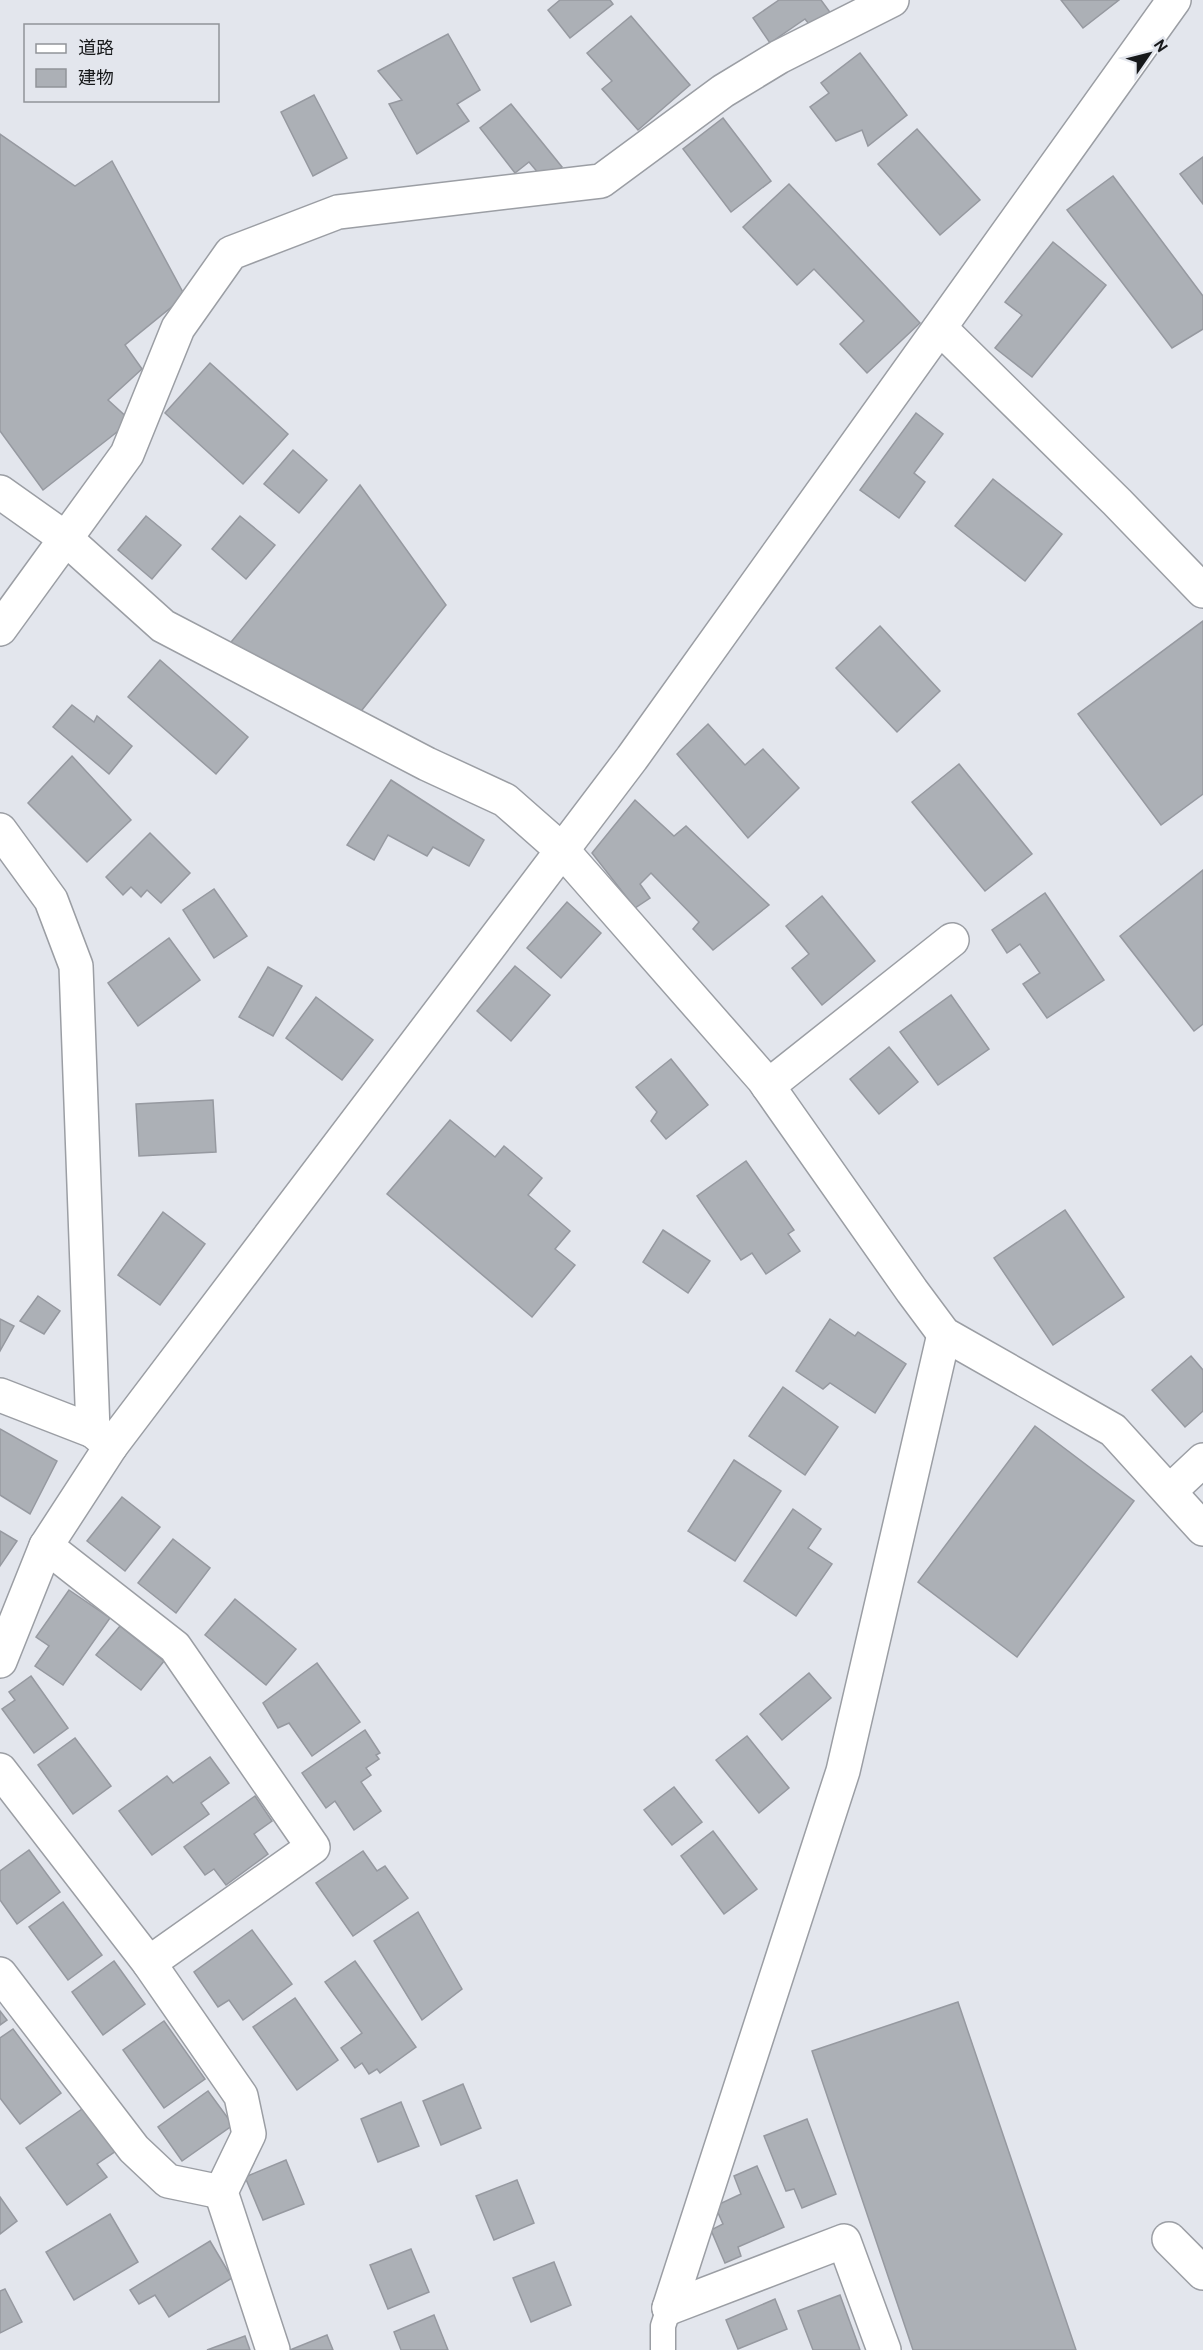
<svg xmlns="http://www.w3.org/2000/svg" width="1203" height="2350" viewBox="0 0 1203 2350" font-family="Overpass,'Noto Sans JP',sans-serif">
  <rect width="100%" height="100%" fill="#e3e6ed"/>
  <g fill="#acb0b6" stroke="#9699a0" stroke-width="1.5">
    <path d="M560 0H610L613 4 570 38 548 10Z"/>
    <path d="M779 0H821L832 15 813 29 805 19 770 43 753 18Z"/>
    <path d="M1061 0H1119L1083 28Z"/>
    <path d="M631 16 690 85 638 130 602 89 612 81 587 53Z"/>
    <path d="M448 34 480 90 457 104 469 121 417 154 389 104 402 100 378 71Z"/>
    <path d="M860 53 907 115 868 146 862 130 836 141 810 107 829 93 821 83Z"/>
    <path d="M314 95 347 158 313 176 281 112Z"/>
    <path d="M511 104 562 167 545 181 529 162 515 173 480 128Z"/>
    <path d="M723 118 771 181 731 212 683 149Z"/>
    <path d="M917 129 980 200 940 235 878 164Z"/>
    <path d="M0 134 75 186 112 161 185 296 125 345 142 369 108 400 131 421 43 490 0 431Z"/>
    <path d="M1203 157V204L1180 174Z"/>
    <path d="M1113 176 1203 296V329L1172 348 1067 210Z"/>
    <path d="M789 184 920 323 867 373 840 344 864 321 814 269 797 285 743 227Z"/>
    <path d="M1053 242 1106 285 1032 377 995 348 1022 315 1005 302Z"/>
    <path d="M210 363 288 434 243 484 165 413Z"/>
    <path d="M916 413 943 434 914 473 925 482 899 518 860 490Z"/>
    <path d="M293 450 327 480 299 513 264 484Z"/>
    <path d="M993 479 1062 534 1025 581 955 526Z"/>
    <path d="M360 485 446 605 358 715 227 647Z"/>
    <path d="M146 516 181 545 152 579 118 550Z"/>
    <path d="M240 516 275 545 246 579 212 549Z"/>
    <path d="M1203 621V794L1161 825 1078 714Z"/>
    <path d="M880 626 940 691 897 732 836 668Z"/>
    <path d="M160 660 248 737 216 774 128 697Z"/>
    <path d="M72 705 94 722 97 716 132 746 109 774 53 727Z"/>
    <path d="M708 724 745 765 763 749 799 788 748 838 677 754Z"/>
    <path d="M72 756 131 820 87 862 28 803Z"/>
    <path d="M959 764 1032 854 985 891 912 802Z"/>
    <path d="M391 780 484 840 469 866 433 847 427 856 388 835 374 860 347 845Z"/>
    <path d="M635 800 674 836 686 826 769 905 713 950 693 929 699 922 651 873 640 884 650 898 635 908 592 853Z"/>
    <path d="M150 833 190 873 161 903 147 890 141 897 131 887 123 895 106 877Z"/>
    <path d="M1203 870V1024L1194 1031 1120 936Z"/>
    <path d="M214 889 247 936 214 958 183 910Z"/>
    <path d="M1045 893 1104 980 1047 1018 1023 984 1040 973 1020 944 1007 953 992 930Z"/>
    <path d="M822 896 875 961 822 1005 792 968 809 954 786 926Z"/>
    <path d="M567 902 601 933 561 978 527 948Z"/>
    <path d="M169 938 200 980 138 1026 108 983Z"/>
    <path d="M515 966 550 995 511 1041 477 1011Z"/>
    <path d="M268 967 302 986 273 1036 239 1017Z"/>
    <path d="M951 995 989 1049 938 1085 900 1032Z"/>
    <path d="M316 997 373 1040 342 1080 286 1038Z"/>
    <path d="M889 1047 918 1082 879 1114 850 1079Z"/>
    <path d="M671 1059 708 1105 666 1139 651 1121 657 1112 636 1087Z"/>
    <path d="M213 1100 216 1152 139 1156 136 1104Z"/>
    <path d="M450 1120 495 1157 504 1146 542 1178 528 1195 570 1231 555 1249 575 1265 532 1317 387 1194Z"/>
    <path d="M746 1161 794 1230 788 1234 800 1251 766 1274 752 1253 741 1260 697 1196Z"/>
    <path d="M1065 1210 1124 1297 1053 1345 994 1258Z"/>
    <path d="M163 1212 205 1244 160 1305 118 1275Z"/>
    <path d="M663 1230 710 1261 688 1293 643 1262Z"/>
    <path d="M38 1296 60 1311 44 1334 20 1321Z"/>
    <path d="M0 1319 14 1326 0 1351Z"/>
    <path d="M830 1319 855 1336 858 1332 906 1364 875 1413 830 1383 823 1389 796 1371Z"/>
    <path d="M1191 1356 1203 1370V1411L1185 1427 1152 1390Z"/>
    <path d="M783 1387 838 1427 805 1475 749 1436Z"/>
    <path d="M1035 1426 1134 1501 1017 1657 918 1582Z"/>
    <path d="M0 1429 57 1461 30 1514 0 1495Z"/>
    <path d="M734 1460 781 1491 735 1561 688 1531Z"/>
    <path d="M122 1497 160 1527 125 1571 87 1541Z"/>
    <path d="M793 1509 821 1529 808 1548 832 1564 796 1616 744 1581Z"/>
    <path d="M0 1531 17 1541 0 1566Z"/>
    <path d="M173 1539 210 1568 176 1613 138 1583Z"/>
    <path d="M69 1590 110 1618 63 1685 35 1666 49 1646 36 1637Z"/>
    <path d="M235 1599 296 1649 266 1685 205 1635Z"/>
    <path d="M120 1626 164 1661 141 1690 96 1655Z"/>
    <path d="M317 1663 360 1722 312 1756 289 1723 278 1728 263 1703Z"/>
    <path d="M809 1673 831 1698 782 1740 760 1714Z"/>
    <path d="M31 1676 68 1728 34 1753 2 1709 15 1700 9 1692Z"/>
    <path d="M365 1730 380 1753 376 1755 379 1759 366 1768 371 1775 361 1782 381 1811 354 1830 335 1801 326 1808 302 1773Z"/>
    <path d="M747 1736 789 1788 759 1813 716 1760Z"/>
    <path d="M75 1738 111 1786 73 1814 38 1765Z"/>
    <path d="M210 1757 229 1783 201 1803 209 1814 152 1855 119 1811 167 1776 173 1783Z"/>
    <path d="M674 1787 702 1822 672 1845 644 1810Z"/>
    <path d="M255 1796 272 1821 254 1834 268 1854 226 1885 214 1869 205 1875 184 1847Z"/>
    <path d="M713 1831 757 1889 724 1914 681 1856Z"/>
    <path d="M29 1850 60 1892 17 1924 0 1900V1871Z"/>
    <path d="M363 1851 377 1871 385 1866 408 1898 353 1936 316 1883Z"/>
    <path d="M63 1902 102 1955 68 1980 29 1927Z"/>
    <path d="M418 1912 462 1989 422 2020 374 1941Z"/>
    <path d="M252 1930 292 1984 243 2020 229 2000 218 2007 194 1972Z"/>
    <path d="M114 1961 145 2004 103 2035 72 1992Z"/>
    <path d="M355 1961 416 2047 380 2073 377 2069 369 2074 362 2063 355 2068 341 2048 362 2033 325 1982Z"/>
    <path d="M295 1998 338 2060 297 2090 253 2027Z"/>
    <path d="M958 2002 1076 2350H913L812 2051Z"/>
    <path d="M0 2011 7 2020 0 2025Z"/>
    <path d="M164 2021 205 2079 164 2108 123 2050Z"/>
    <path d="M13 2029 61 2093 20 2124 0 2098V2038Z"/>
    <path d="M463 2084 481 2128 441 2145 423 2101Z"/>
    <path d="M208 2091 233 2125 182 2161 158 2127Z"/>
    <path d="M401 2102 419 2146 378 2162 361 2119Z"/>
    <path d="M85 2107 116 2151 97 2164 107 2177 67 2205 26 2148Z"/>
    <path d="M807 2119 836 2194 802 2208 794 2189 786 2191 764 2136Z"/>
    <path d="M286 2160 304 2204 263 2220 245 2177Z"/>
    <path d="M757 2166 784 2227 738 2247 741 2256 725 2263 711 2230 723 2224 715 2206 741 2194 734 2176Z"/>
    <path d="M517 2180 534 2223 494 2240 476 2196Z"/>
    <path d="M0 2197 17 2221 0 2234Z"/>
    <path d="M110 2214 138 2262 74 2300 46 2252Z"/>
    <path d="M210 2241 232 2278 169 2317 155 2295 139 2304 130 2290Z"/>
    <path d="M411 2249 429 2292 388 2309 370 2265Z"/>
    <path d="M554 2262 571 2305 531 2322 513 2278Z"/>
    <path d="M5 2289 22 2322 0 2333V2291Z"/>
    <path d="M840 2295 860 2350H813L798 2311Z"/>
    <path d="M775 2299 787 2329 738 2349 726 2320Z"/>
    <path d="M434 2315 448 2350H401L394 2332Z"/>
    <path d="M327 2335 333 2350H290Z"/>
    <path d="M245 2336 250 2350H207Z"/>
  </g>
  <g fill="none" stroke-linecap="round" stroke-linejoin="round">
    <defs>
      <path id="lane" d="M663 2350V2326L669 2308"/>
      <g id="street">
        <path d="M940 328 1117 502 1203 591"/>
        <path d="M0 492 65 538 163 626 427 764 505 800 563 851 763 1079 912 1291 944 1334 1113 1430 1203 1529"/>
        <path d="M0 629 127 454 178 328 231 253 338 212 601 181 723 91 779 57 892 0"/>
        <path d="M0 830 51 900 76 966 93 1431 111 1446 46 1546 0 1661"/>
        <path d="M768 1086 952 940"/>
        <path d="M0 1395 93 1431"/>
        <path d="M111 1446 632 758 1174 0"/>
        <path d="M1170 1491 1203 1460"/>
        <path d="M46 1546 175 1647 313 1847 149 1963"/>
        <path d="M0 1770 149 1963 241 2096 249 2134 221 2192 273 2350"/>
        <path d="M0 1974 134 2149 168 2181 221 2192"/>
        <path d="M1169 2239 1203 2273"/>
        <path d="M669 2308 843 1771 944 1334"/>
        <path d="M669 2308 844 2241 884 2350"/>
      </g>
    </defs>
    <use href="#lane" stroke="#9b9ea4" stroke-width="27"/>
    <use href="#street" stroke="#9b9ea4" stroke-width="36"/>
    <use href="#lane" stroke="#fff" stroke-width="24"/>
    <use href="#street" stroke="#fff" stroke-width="33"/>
  </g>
  <rect x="24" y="24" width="195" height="78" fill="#e3e6ed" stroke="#919499" stroke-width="1.5"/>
  <rect x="36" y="44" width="30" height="9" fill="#ffffff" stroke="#919499" stroke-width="1.5"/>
  <text x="78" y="54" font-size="18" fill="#17191b">道路</text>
  <rect x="36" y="69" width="30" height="18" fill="#acb0b6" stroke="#919499" stroke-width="1.5"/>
  <text x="78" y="84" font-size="18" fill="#17191b">建物</text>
  <g transform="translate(1149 54) rotate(55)" stroke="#e3e6ed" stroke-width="4.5" paint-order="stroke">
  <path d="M0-4.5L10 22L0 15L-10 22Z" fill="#17191b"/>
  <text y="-9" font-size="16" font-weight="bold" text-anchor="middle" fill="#17191b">N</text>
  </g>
</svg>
